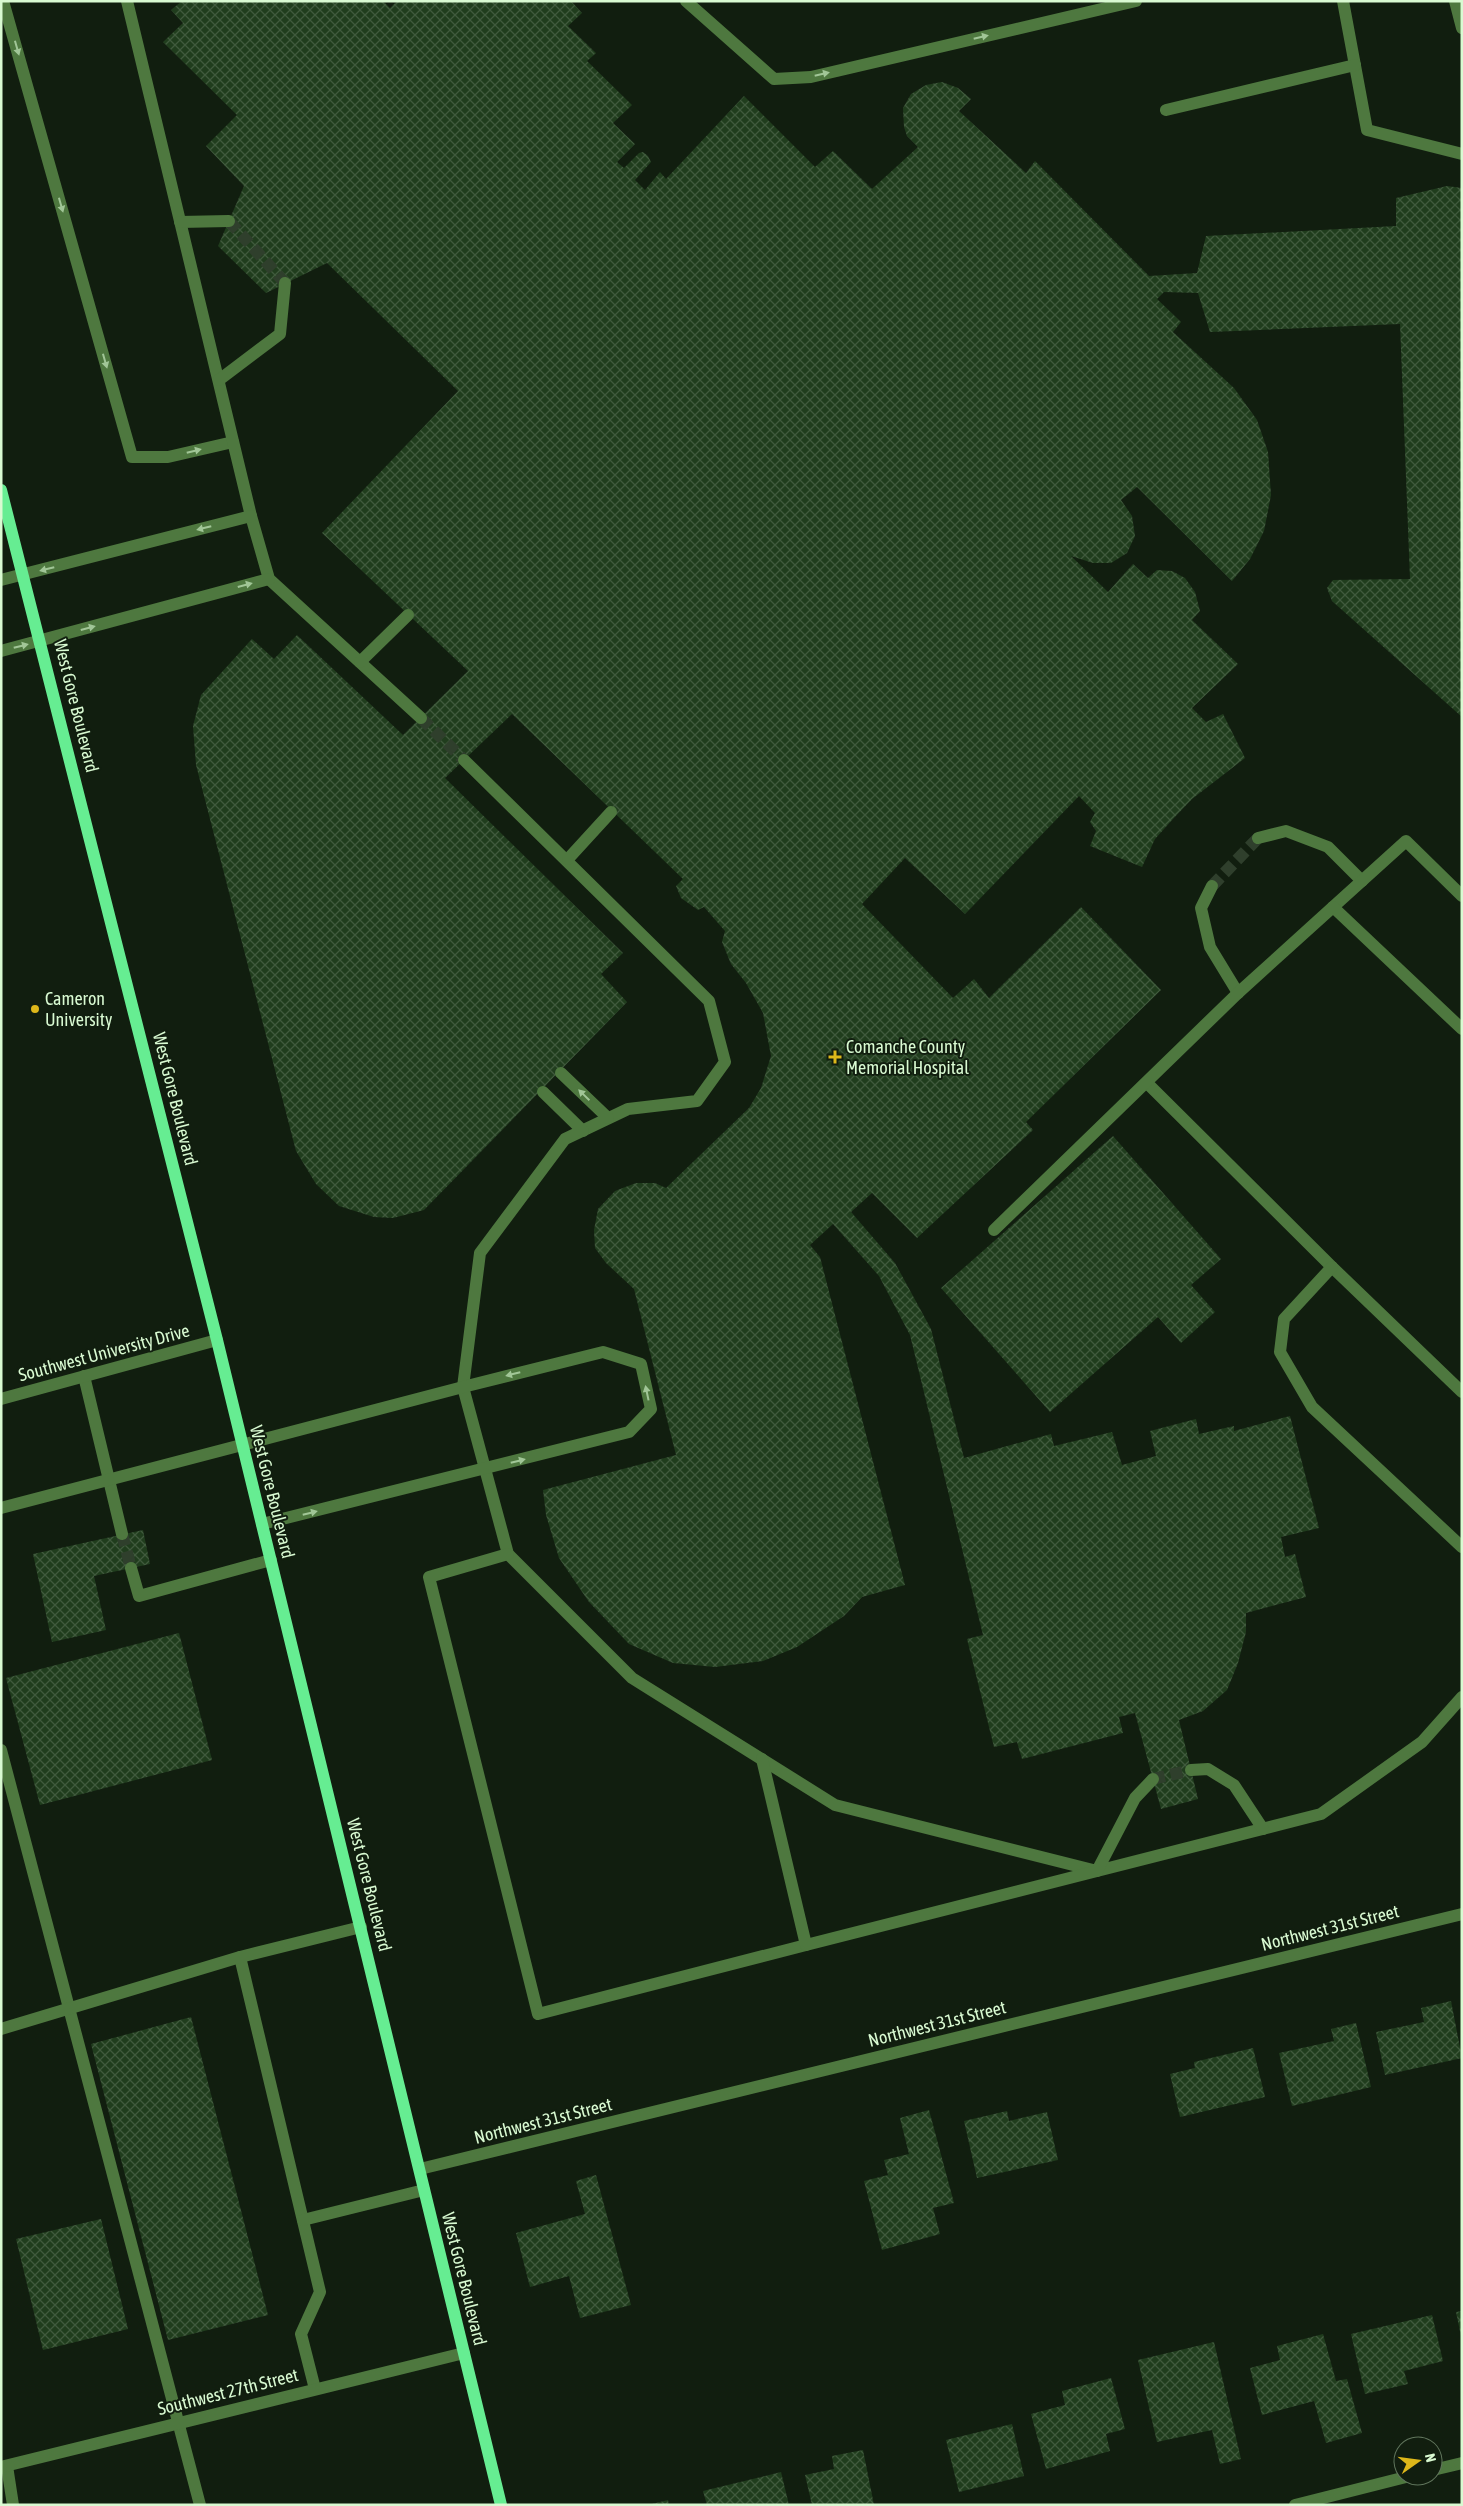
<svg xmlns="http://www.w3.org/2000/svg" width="1463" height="2506" viewBox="0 0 1463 2506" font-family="'Asap Condensed',sans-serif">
  <defs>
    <pattern id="building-cross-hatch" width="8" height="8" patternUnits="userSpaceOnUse" patternTransform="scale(1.25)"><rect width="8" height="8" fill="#203d1d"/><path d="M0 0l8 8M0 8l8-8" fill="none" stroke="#405a3d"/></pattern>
  </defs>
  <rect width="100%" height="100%" fill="#111e0f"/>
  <g fill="url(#building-cross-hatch)">
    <path d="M182 1H383L390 8 397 1H571L582 13 568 26 596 53 587 61 632 105 613 123 635 144 617 162 624 168 639 153 643 152 648 156 651 162 635 180 645 190 660 172 666 179 744 96 815 167 833 151 872 189 918 147 907 136 904 127 903 108 911 94 926 85 942 82 958 88 971 99 959 111 1026 173 1035 161 1149 276 1197 273 1206 236 1396 226V198L1447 186 1462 188V717L1332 601 1327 588 1333 580 1410 579 1400 324 1210 332 1198 293 1164 292 1157 299 1181 322 1173 332 1234 388 1257 420 1268 452 1271 495 1264 531 1250 559 1232 581 1137 487 1121 500 1132 516 1135 536 1127 553 1111 563H1093L1071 556 1108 592 1133 564 1148 578 1157 570 1172 571 1185 578 1195 592 1200 611 1192 620 1238 664 1192 708 1206 722 1223 714 1245 758 1192 799 1173 819 1155 839 1142 867 1090 846 1096 831 1090 822 1095 813 1079 796 965 914 905 858 862 904 953 998 974 979 989 998 1081 907 1161 990 1026 1122 1033 1130 917 1238 872 1193 851 1212 895 1263 931 1329 964 1458 1051 1434 1054 1446 1112 1432 1122 1465 1156 1456 1150 1431 1196 1419 1199 1434 1234 1426V1431L1290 1416 1319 1528 1281 1537 1285 1557 1295 1554 1306 1597 1246 1613V1632L1238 1663 1227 1690 1203 1711 1179 1720 1198 1799 1161 1809 1135 1713 1119 1717 1123 1733 1022 1759 1017 1742 994 1747 967 1639 983 1635 910 1335 879 1276 833 1224 810 1245 820 1257 905 1585 862 1597 844 1616 797 1647 763 1661 715 1667 673 1663 629 1644 589 1602 559 1558 546 1515 543 1490 676 1455 634 1289 606 1263 595 1248 594 1230 598 1209 615 1191 636 1183H655L666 1188 749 1108 761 1088 771 1056 763 1013 746 983 731 964 722 942 725 931 704 907 698 910 681 898 676 886 683 879 512 714 445 778 623 953 601 974 627 1002 424 1210 393 1218 374 1217 339 1206 316 1184 296 1151 196 765 193 726 201 695 252 639 274 659 297 635 403 735 468 671 322 533 458 391 327 263 266 293 218 246 244 186 206 146 237 115 163 42 183 23 171 10Z"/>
    <path d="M1113 1136 1221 1259 1191 1285 1215 1312 1181 1343 1158 1317 1050 1412 941 1288Z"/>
    <path d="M143 1530 150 1564 94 1576 106 1630 52 1642 33 1554Z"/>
    <path d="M179 1633 212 1760 40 1805 6 1678Z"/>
    <path d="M1451 2001 1462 2058 1385 2075 1376 2032 1424 2022 1421 2008Z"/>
    <path d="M191 2017 268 2315 168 2340 91 2044Z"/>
    <path d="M1356 2023 1371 2087 1292 2106 1279 2053 1334 2041 1331 2029Z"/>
    <path d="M1253 2048 1265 2097 1180 2117 1170 2074 1195 2068 1194 2062Z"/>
    <path d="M929 2110 954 2203 933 2208 940 2234 882 2250 864 2181 888 2175 884 2160 909 2154 900 2118Z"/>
    <path d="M1007 2111 1009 2121 1047 2112 1058 2160 977 2178 964 2121Z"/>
    <path d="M596 2175 631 2305 580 2318 569 2276 530 2287 516 2233 585 2214 576 2181Z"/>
    <path d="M101 2219 128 2329 43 2350 16 2239Z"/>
    <path d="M1462 2311V2336H1461L1456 2312Z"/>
    <path d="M1432 2315 1443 2361 1404 2371 1408 2384 1365 2394 1351 2334Z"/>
    <path d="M1323 2334 1336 2381 1347 2379 1362 2433 1326 2443 1314 2401 1262 2415 1250 2368 1280 2360 1277 2346Z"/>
    <path d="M1214 2342 1241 2459 1220 2464 1212 2430 1157 2442 1138 2360Z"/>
    <path d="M1111 2378 1125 2429 1106 2434 1110 2451 1046 2469 1031 2414 1065 2405 1062 2391Z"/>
    <path d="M1012 2424 1024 2476 959 2492 946 2440Z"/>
    <path d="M863 2450 874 2505H812L805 2475 834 2469 832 2456Z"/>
    <path d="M781 2472 789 2505H707L703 2491Z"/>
    <path d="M668 2500 669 2505H652V2504Z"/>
  </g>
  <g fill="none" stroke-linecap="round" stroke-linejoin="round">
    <g stroke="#2f3f2c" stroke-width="12" stroke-dasharray="12 6" stroke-linecap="butt">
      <path d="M229 221 285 283"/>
      <path d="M421 718 464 760"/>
      <path d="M1212 886 1258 838"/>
      <path d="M122 1534 131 1568"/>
      <path d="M1153 1779 1191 1770"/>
    </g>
    <g stroke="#4e783f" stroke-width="12">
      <path d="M3 1 132 457H168L233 442"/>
      <path d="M127 1 251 516 269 579 421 718"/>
      <path d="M686 1 774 79 811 77 1136 1"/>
      <path d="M1343 1 1367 130 1462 154"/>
      <path d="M1455 1 1462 28"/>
      <path d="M1166 110 1355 65"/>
      <path d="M180 222 229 221"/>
      <path d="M219 380 280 334 285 283"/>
      <path d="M1 580 251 516"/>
      <path d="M1 651 269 579"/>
      <path d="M360 662 408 615"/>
      <path d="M464 760 709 1001 725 1062 697 1101 628 1109 565 1139 480 1253 463 1387 508 1554 632 1678 835 1805 1097 1871 1321 1814 1422 1742 1462 1697"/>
      <path d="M1258 838 1286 831 1328 847 1362 881"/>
      <path d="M568 859 611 812"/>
      <path d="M1212 886 1201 908 1210 947 1238 993"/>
      <path d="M1333 907 1406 841 1462 896"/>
      <path d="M561 1073 608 1118"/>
      <path d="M1147 1083 1332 1267 1462 1392"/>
      <path d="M543 1092 583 1131"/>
      <path d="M994 1230 1238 993 1333 907 1462 1029"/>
      <path d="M1332 1267 1284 1319 1280 1352 1312 1407 1462 1547"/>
      <path d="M84 1376 122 1534"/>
      <path d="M1 1399 217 1340"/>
      <path d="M1 1508 463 1387 603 1352 641 1364 651 1409 629 1432 262 1524"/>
      <path d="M508 1554 429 1577 538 2014 806 1945"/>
      <path d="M131 1568 139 1596 271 1560"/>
      <path d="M1 1750 200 2505"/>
      <path d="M762 1759 806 1945 1097 1871 1135 1798 1153 1779"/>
      <path d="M1191 1770 1208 1769 1234 1785 1263 1829"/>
      <path d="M240 1957 320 2292 301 2334 315 2389"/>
      <path d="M1 2029 240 1957 361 1927"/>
      <path d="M420 2169 1462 1914"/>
      <path d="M303 2220 424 2190"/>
      <path d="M7 2466 13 2505"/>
      <path d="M1 2467 464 2353"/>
      <path d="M1433 2470 1462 2463"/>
      <path d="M1295 2505 1410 2476"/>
    </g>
    <path stroke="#66ed92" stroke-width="12" d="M1 490 217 1340 501 2505"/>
  </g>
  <defs><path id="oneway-solid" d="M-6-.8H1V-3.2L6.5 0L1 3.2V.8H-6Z" transform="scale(1.25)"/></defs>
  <g fill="#a1c697">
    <use href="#oneway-solid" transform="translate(981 37) rotate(-13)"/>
    <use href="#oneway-solid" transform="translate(17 48) rotate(74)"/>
    <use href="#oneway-solid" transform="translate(822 74) rotate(-13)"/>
    <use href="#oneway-solid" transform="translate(61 205) rotate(74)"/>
    <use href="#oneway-solid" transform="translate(105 361) rotate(74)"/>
    <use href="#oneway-solid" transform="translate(194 451) rotate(-14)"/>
    <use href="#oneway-solid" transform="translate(204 528) rotate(166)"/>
    <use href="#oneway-solid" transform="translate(47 569) rotate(166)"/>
    <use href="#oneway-solid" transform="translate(245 585) rotate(-15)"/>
    <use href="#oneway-solid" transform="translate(88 628) rotate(-15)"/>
    <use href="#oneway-solid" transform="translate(21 646) rotate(-14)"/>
    <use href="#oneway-solid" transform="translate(584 1095) rotate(-136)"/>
    <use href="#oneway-solid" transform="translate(513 1374) rotate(166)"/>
    <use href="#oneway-solid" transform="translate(647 1393) rotate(-102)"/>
    <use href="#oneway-solid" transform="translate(518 1461) rotate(-14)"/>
    <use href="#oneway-solid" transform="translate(310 1513) rotate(-14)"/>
  </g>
  <g fill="#ddb71a" stroke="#111e0f" stroke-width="2">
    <circle cx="35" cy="1009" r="5"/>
    <path d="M832.5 1049.5h5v5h5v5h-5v5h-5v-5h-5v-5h5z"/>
  </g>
  <g text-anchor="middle" stroke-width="4" stroke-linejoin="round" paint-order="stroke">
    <g font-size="18" fill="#d9fad2" stroke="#111e0f">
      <text transform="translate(76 706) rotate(76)" y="6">West Gore Boulevard</text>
      <text transform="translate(175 1099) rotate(76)" y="6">West Gore Boulevard</text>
      <text transform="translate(104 1353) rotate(-15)" y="6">Southwest University Drive</text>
      <text transform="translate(272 1492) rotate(76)" y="6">West Gore Boulevard</text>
      <text transform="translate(369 1885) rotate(76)" y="6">West Gore Boulevard</text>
      <text transform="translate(1330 1928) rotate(-14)" y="6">Northwest 31st Street</text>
      <text transform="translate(937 2024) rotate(-14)" y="6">Northwest 31st Street</text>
      <text transform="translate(543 2121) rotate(-14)" y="6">Northwest 31st Street</text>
      <text transform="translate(464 2279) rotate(76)" y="6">West Gore Boulevard</text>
      <text transform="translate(228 2392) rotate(-14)" y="6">Southwest 27th Street</text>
    </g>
    <g font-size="18" fill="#d9fad2" stroke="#111e0f" text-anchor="start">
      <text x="45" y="1005">Cameron<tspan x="45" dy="21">University</tspan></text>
      <text x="846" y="1053">Comanche County<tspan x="846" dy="21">Memorial Hospital</tspan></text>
    </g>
  </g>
  <rect width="1463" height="2506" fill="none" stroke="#d9fad2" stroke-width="5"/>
  <g transform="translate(1418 2461) rotate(76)"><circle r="24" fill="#111e0f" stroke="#61765d"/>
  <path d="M0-4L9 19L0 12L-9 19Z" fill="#ddb71a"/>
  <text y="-8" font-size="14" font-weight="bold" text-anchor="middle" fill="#d9fad2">N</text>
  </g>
</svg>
